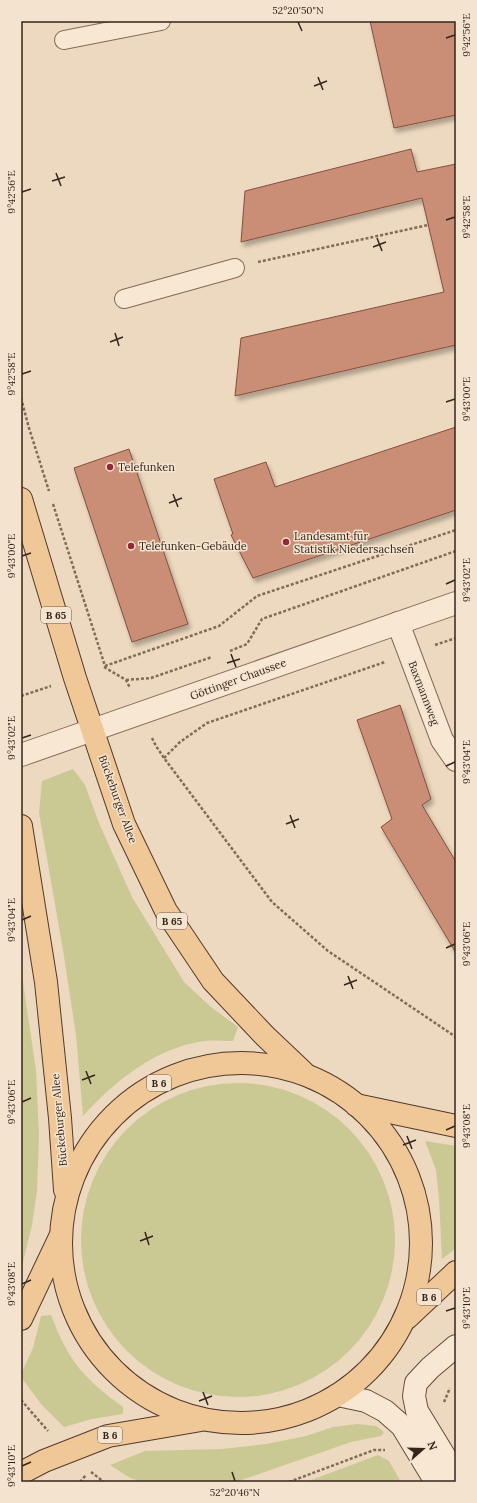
<svg xmlns="http://www.w3.org/2000/svg" width="477" height="1503" viewBox="0 0 477 1503" font-family="Lora,serif">
  <defs>
    <filter id="shadow"><feDropShadow dx="2.5" dy="4.5" stdDeviation="2" flood-color="#0004"/></filter>
  </defs>
  <rect width="100%" height="100%" fill="#edd9bf"/>
  <g fill="#cac994">
    <path d="M73 769 85 785 99 823 132 897 184 982 211 1007 238 1027 233 1041C224 1041 214 1040 205 1041 156 1047 115 1081 83 1116L76 1035 63 950 39 813 42 781Z"/>
    <path d="M21 969 36 1070 39 1135 37 1191 32 1225 21 1270Z"/>
    <circle cx="238" cy="1240" r="157"/>
    <path d="M425 1141 456 1146V1248L442 1259 439 1199 436 1170Z"/>
    <path d="M51 1315C56 1328 61 1340 68 1352 81 1375 102 1392 123 1407V1414L92 1419 64 1427 41 1404 21 1377V1374L33 1348 41 1316Z"/>
    <path d="M357 1424 376 1426 384 1432 381 1436 351 1442 236 1482H143L130 1478 110 1465 145 1451 222 1449 266 1444 306 1436 333 1427Z"/>
    <path d="M378 1455 389 1461 401 1482H306Z"/>
  </g>
  <g fill="#ca8d76" stroke="#84503e" filter="url(#shadow)">
    <path d="M370 21H456V115L394 128Z"/>
    <path d="M411 149 417 172 456 164V345L235 396 241 338 444 292 422 198 241 242 245 191Z"/>
    <path d="M456 427V510L253 578 231 535 233 534 214 479 266 462 275 487Z"/>
    <path d="M129 449 188 624 132 642 74 468Z"/>
    <path d="M400 705 431 799 422 805 456 862V953L381 827 392 819 357 720Z"/>
  </g>
  <g fill="none" stroke-linecap="round" stroke-linejoin="round">
    <defs>
      <g id="lane">
        <path d="M64 40 161 21"/>
        <path d="M124 299 235 268"/>
      </g>
      <g id="street">
        <path d="M398 623 442 740 456 760"/>
        <path d="M21 755 456 603"/>
      </g>
      <g id="secondary">
        <path d="M456 1346 430 1368 416 1383 414 1396 417 1411 456 1475"/>
        <path d="M338 1395 366 1401 385 1411 402 1426 436 1482"/>
      </g>
      <g id="primary">
        <path d="M21 499 75 678 124 824 166 911 213 981 265 1036 303 1072"/>
        <path d="M21 826 46 982 60 1118 65 1190"/>
        <circle cx="241" cy="1243" r="180"/>
        <path d="M356 1105 456 1126"/>
        <path d="M407 1318 456 1272"/>
        <path d="M21 1319 60 1237"/>
        <path d="M21 1473 44 1461 108 1436 201 1420"/>
      </g>
    </defs>
    <use href="#lane" stroke="#856a58" stroke-width="20"/>
    <use href="#street" stroke="#856a58" stroke-width="24"/>
    <use href="#secondary" stroke="#674b3b" stroke-width="24"/>
    <use href="#primary" stroke="#53392d" stroke-width="24"/>
    <g stroke="#856a58" stroke-width="2.5" stroke-dasharray="3 2" stroke-linecap="butt">
      <path d="M258 262 428 225"/>
      <path d="M21 398 29 428 49 491"/>
      <path d="M53 504 105 666 219 626 257 596 456 530"/>
      <path d="M435 645 456 638"/>
      <path d="M230 651 247 644 262 619 456 551"/>
      <path d="M104 667 126 680 130 688"/>
      <path d="M126 680 151 678 212 657"/>
      <path d="M21 696 51 686"/>
      <path d="M152 738 156 746 164 758 272 902 328 951 456 1037"/>
      <path d="M164 758 180 742 207 723 385 662"/>
      <path d="M21 1400 48 1431"/>
      <path d="M444 1402 450 1388"/>
      <path d="M91 1472 104 1482"/>
      <path d="M80 1482 86 1475"/>
      <path d="M289 1482 374 1450H385"/>
    </g>
    <use href="#lane" stroke="#f8e7d2" stroke-width="18"/>
    <use href="#street" stroke="#f8e7d2" stroke-width="22"/>
    <use href="#secondary" stroke="#f8e7d2" stroke-width="22"/>
    <use href="#primary" stroke="#f0c897" stroke-width="22"/>
  </g>
  <path fill="none" stroke="#35251c" stroke-width="1.5" d="M298 22 302 31M446 38 455 35M318 77 323 90M314 86 327 81M56 173 61 186M52 181 65 177M22 192 31 189M446 220 455 217M377 238 382 251M373 247 386 242M115 333 119 346M110 342 123 337M22 374 31 371M446 402 455 399M173 494 178 507M169 503 182 498M22 556 31 553M446 584 455 580M231 654 236 667M227 663 240 659M22 738 31 735M446 766 455 762M290 815 295 828M286 824 299 819M22 920 31 916M446 948 455 944M348 976 353 989M344 985 357 980M86 1071 91 1084M82 1080 95 1075M22 1102 31 1098M446 1130 455 1126M407 1136 412 1149M403 1145 416 1140M145 1232 149 1245M140 1241 153 1236M22 1284 31 1280M446 1311 455 1308M203 1392 208 1405M199 1401 212 1396M22 1466 31 1462M232 1472 235 1481"/>
  <g fill="#932938" stroke="#f4e4cf" stroke-width="1.5">
    <circle cx="110" cy="467" r="4"/>
    <circle cx="286" cy="542" r="4"/>
    <circle cx="131" cy="546" r="4"/>
  </g>
  <g text-anchor="middle" stroke-width="3" stroke-linejoin="round" paint-order="stroke">
    <g fill="#f4e4cf" stroke="#6e5e52" stroke-width="1">
      <rect x="41" y="607" width="30" height="16" rx="3"/>
      <rect x="157" y="913" width="30" height="16" rx="3"/>
      <rect x="147" y="1075" width="24" height="16" rx="3"/>
      <rect x="417" y="1289" width="24" height="16" rx="3"/>
      <rect x="98" y="1427" width="24" height="16" rx="3"/>
    </g>
    <g font-size="10" font-weight="bold" fill="#35251c">
      <text x="56" y="619">B 65</text>
      <text x="172" y="925">B 65</text>
      <text x="159" y="1087">B 6</text>
      <text x="429" y="1301">B 6</text>
      <text x="110" y="1439">B 6</text>
    </g>
    <g font-size="11" fill="#35251c" stroke="#f4e4cf" text-anchor="start">
      <text x="118" y="471">Telefunken</text>
      <text x="294" y="540">Landesamt für<tspan x="294" dy="13">Statistik Niedersachsen</tspan></text>
      <text x="139" y="550">Telefunken-Gebäude</text>
    </g>
    <g font-size="11" fill="#35251c" stroke="#f4e4cf">
      <text transform="translate(238 679) rotate(-20)" y="4">Göttinger Chaussee</text>
      <text transform="translate(424 693) rotate(69)" y="4">Baxmannweg</text>
      <text transform="translate(118 799) rotate(70)" y="4">Bückeburger Allee</text>
      <text transform="translate(59 1120) rotate(-95)" y="4">Bückeburger Allee</text>
    </g>
  </g>
  <rect width="477" height="1503" fill="none" stroke="#f4e4cf" stroke-width="44"/>
  <g transform="translate(423 1449) rotate(70)" stroke="#f4e4cf" stroke-width="3" paint-order="stroke">
  <path d="M0-3L7 15L0 10L-7 15Z" fill="#35251c"/>
  <text y="-6" font-size="11" font-weight="bold" text-anchor="middle" fill="#35251c">N</text>
  </g>
  <rect x="22" y="22" width="433" height="1459" fill="none" stroke="#35251c" stroke-width="1.5"/>
  <g font-size="10" text-anchor="middle" fill="#35251c">
    <text x="298" y="14">52°20'50"N</text>
    <text transform="translate(466 35) rotate(-90)" y="4">9°42'56"E</text>
    <text transform="translate(11 192) rotate(-90)" y="4">9°42'56"E</text>
    <text transform="translate(466 217) rotate(-90)" y="4">9°42'58"E</text>
    <text transform="translate(11 374) rotate(-90)" y="4">9°42'58"E</text>
    <text transform="translate(466 399) rotate(-90)" y="4">9°43'00"E</text>
    <text transform="translate(11 556) rotate(-90)" y="4">9°43'00"E</text>
    <text transform="translate(466 580) rotate(-90)" y="4">9°43'02"E</text>
    <text transform="translate(11 738) rotate(-90)" y="4">9°43'02"E</text>
    <text transform="translate(466 762) rotate(-90)" y="4">9°43'04"E</text>
    <text transform="translate(11 920) rotate(-90)" y="4">9°43'04"E</text>
    <text transform="translate(466 944) rotate(-90)" y="4">9°43'06"E</text>
    <text transform="translate(11 1102) rotate(-90)" y="4">9°43'06"E</text>
    <text transform="translate(466 1126) rotate(-90)" y="4">9°43'08"E</text>
    <text transform="translate(11 1284) rotate(-90)" y="4">9°43'08"E</text>
    <text transform="translate(466 1308) rotate(-90)" y="4">9°43'10"E</text>
    <text transform="translate(11 1466) rotate(-90)" y="4">9°43'10"E</text>
    <text x="235" y="1496">52°20'46"N</text>
  </g>
</svg>
